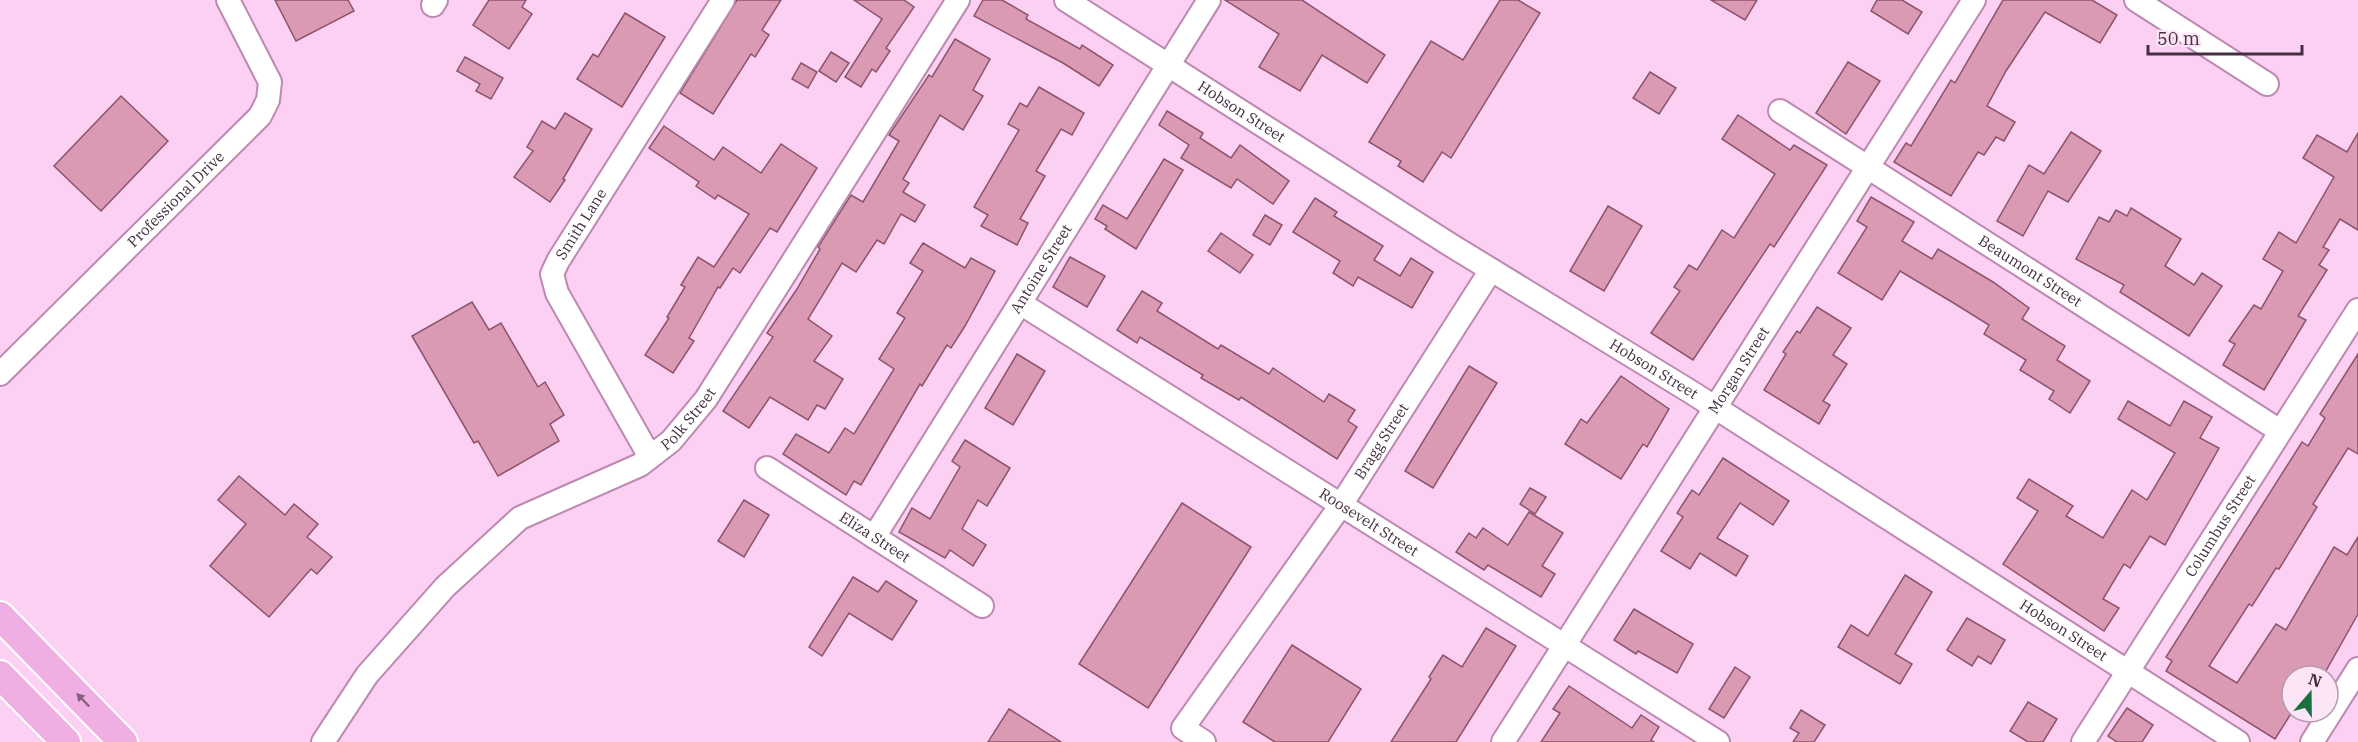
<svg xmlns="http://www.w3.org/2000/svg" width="2358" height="742" viewBox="0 0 2358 742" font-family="'IBM Plex Serif',serif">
  <rect width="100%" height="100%" fill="#fcd0f2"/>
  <g fill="#db9ab4" stroke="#8d536a" stroke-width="1.5">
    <path d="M275 0H348L354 11 296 41Z"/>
    <path d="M489 0H526L522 7 532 14 509 49 473 25Z"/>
    <path d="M737 0H781L762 30 769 35 755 57 751 54 713 114 680 93Z"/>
    <path d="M854 0H904L914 7 886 48 890 51 876 72 872 69 861 87 845 77 882 19Z"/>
    <path d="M983 0H1002L1028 15 1026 19 1080 49 1082 45 1113 65 1099 86 1063 63 974 16Z"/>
    <path d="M1225 0H1302L1385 55 1367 83 1322 55 1300 91 1259 67 1279 34Z"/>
    <path d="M1500 0H1518L1540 13 1451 158 1442 152 1423 182 1398 166 1401 161 1369 142 1431 41 1463 60Z"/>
    <path d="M1711 0H1757L1745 20Z"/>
    <path d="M1877 0H1902L1922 12 1908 34 1871 11Z"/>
    <path d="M2003 0H2092L2117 15 2100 43 2045 12 2006 71 1987 106 2015 122 2004 141 1996 137 1984 155 1978 152 1951 196 1894 162 1906 143 1911 146 1951 80 1955 83Z"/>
    <path d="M625 13 665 37 622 107 577 79 593 54 598 57Z"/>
    <path d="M955 39 990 59 973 90 983 96 963 130 940 115 903 179 909 183 903 192 925 205 915 222 901 214 884 244 877 240 856 272 842 263 808 319 832 336 814 361 843 379 825 409 817 405 808 420 770 397 749 428 723 411 773 337 767 333 797 289 820 249 818 247 851 195 863 202 899 141 889 135 929 75 932 77Z"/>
    <path d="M831 52 849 63 836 82 819 71Z"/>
    <path d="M465 57 503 78 491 99 476 91 480 84 457 71Z"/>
    <path d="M1848 62 1880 81 1846 134 1816 113Z"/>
    <path d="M801 63 817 72 808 88 792 79Z"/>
    <path d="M1650 72 1676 88 1659 114 1633 98Z"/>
    <path d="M1039 87 1084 113 1072 135 1061 129 1036 171 1045 176 1020 219 1028 223 1017 245 981 226 988 215 974 207 1019 130 1008 124 1020 103 1027 107Z"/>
    <path d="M121 96 168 141 101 211 54 166Z"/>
    <path d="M1167 111 1203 133 1200 138 1231 158 1240 145 1289 181 1273 204 1237 179 1231 188 1181 158 1189 145 1159 125Z"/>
    <path d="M565 113 592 129 563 179 565 180 550 202 514 177 533 151 527 147 542 121 555 129Z"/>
    <path d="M1738 115 1790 150 1794 145 1827 165 1774 247 1770 244 1693 360 1651 333 1680 291 1674 287 1689 265 1697 270 1722 230 1734 238 1775 174 1722 139Z"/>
    <path d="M664 126 714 160 723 147 761 173 781 144 817 168 777 232 770 228 740 273 733 268 720 288 718 287 689 338 694 341 673 373 645 355 669 318 667 317 685 287 681 285 698 257 714 267 749 214 718 195 715 199 696 186 699 182 649 148Z"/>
    <path d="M2071 132 2101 151 2068 202 2048 191 2023 236 1997 221 2029 165 2044 174Z"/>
    <path d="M2358 133V230L2340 219 2323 247 2329 250 2319 265 2327 270 2298 316 2306 320 2264 390 2223 365 2235 344 2229 341 2254 305 2261 309 2283 271 2263 259 2279 232 2296 243 2334 177 2303 158 2317 135 2347 152Z"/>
    <path d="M1164 159 1183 170 1136 249 1105 229 1107 226 1095 219 1103 205 1127 219Z"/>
    <path d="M1871 197 1914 222 1902 241 1932 259 1938 249 1993 282 2029 308 2022 319 2065 346 2057 360 2090 381 2070 413 2049 399 2054 391 2020 370 2026 360 1984 334 1989 325 1952 302 1900 271 1882 300 1838 273 1867 227 1857 221Z"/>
    <path d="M1315 198 1337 212 1334 216 1383 246 1374 260 1400 276 1411 258 1433 272 1412 308 1358 277 1353 286 1333 273 1340 261 1293 232Z"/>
    <path d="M1608 206 1642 226 1604 291 1570 271Z"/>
    <path d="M2131 208 2181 239 2165 266 2194 285 2202 273 2222 286 2189 336 2120 292 2124 285 2076 259 2099 217 2109 222 2116 210 2127 216Z"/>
    <path d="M1265 215 1282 225 1270 245 1253 235Z"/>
    <path d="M1221 233 1253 255 1240 273 1208 251Z"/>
    <path d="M923 243 965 268 971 258 995 271 965 326 951 348 947 345 922 386 920 384 861 485 854 481 846 495 783 454 796 434 829 453 845 428 854 434 894 369 879 359 905 318 897 313 923 271 910 263Z"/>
    <path d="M1070 257 1105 276 1087 307 1053 287Z"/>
    <path d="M1142 291 1162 303 1157 311 1218 349 1221 345 1269 374 1273 368 1324 402 1329 394 1355 410 1348 421 1357 427 1337 459 1241 397 1239 400 1201 378 1203 375 1140 337 1137 343 1117 330Z"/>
    <path d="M472 302 489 330 501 323 538 387 545 382 564 415 550 424 559 441 498 476 478 441 474 443 412 336Z"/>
    <path d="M1817 307 1851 328 1833 355 1847 364 1823 401 1830 405 1819 424 1764 390 1786 354 1783 352 1797 331 1800 333Z"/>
    <path d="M1017 354 1045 371 1013 425 985 408Z"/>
    <path d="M2358 354V454L2348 448 2313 504 2317 507 2279 569 2276 568 2252 606 2249 604 2209 666 2237 683 2276 624 2286 630 2334 547 2347 555 2358 537V614L2323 676H2292V712L2275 739 2166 671 2172 661 2166 657 2302 442 2308 446 2325 418 2320 414Z"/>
    <path d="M1469 366 1497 383 1433 488 1405 471Z"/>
    <path d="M1621 376 1669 409 1647 447 1643 444 1621 479 1565 444 1581 419 1587 423Z"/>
    <path d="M2128 401 2170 426 2184 401 2212 417 2200 438 2219 448 2165 545 2150 536 2130 568 2124 564 2103 599 2119 608 2104 631 2003 564 2038 511 2017 498 2029 479 2073 506 2066 516 2103 538 2132 490 2147 500 2175 453 2118 419Z"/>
    <path d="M965 440 1010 468 987 506 978 500 962 529 986 545 973 566 950 550 945 558 899 532 912 508 930 519 960 467 952 461Z"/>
    <path d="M1723 458 1789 501 1773 525 1740 503 1717 538 1748 556 1736 576 1700 553 1690 569 1661 551 1683 517 1677 513 1692 490 1699 495Z"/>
    <path d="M239 476 285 515 294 504 318 524 307 537 332 557 317 574 311 569 269 617 210 566 246 524 218 500Z"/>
    <path d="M1530 488 1546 497 1535 514 1520 504Z"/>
    <path d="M744 500 769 515 744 557 718 541Z"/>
    <path d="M1182 503 1251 547 1148 708 1079 664Z"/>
    <path d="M1529 512 1563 533 1542 566 1555 574 1541 597 1488 565 1484 570 1456 552 1469 533 1476 538 1483 528 1508 545Z"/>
    <path d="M1905 575 1932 592 1895 654 1912 664 1900 684 1838 647 1851 625 1868 636Z"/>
    <path d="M853 577 878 592 886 581 917 601 892 640 849 613 822 656 809 647Z"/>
    <path d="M1634 609 1693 644 1677 673 1638 651 1636 654 1614 640Z"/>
    <path d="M1967 618 2005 640 1991 664 1978 656 1972 666 1947 650Z"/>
    <path d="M1486 628 1516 646 1456 742H1391L1431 679 1429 677 1443 655 1462 667Z"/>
    <path d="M1292 645 1361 689 1328 742H1275L1243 722Z"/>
    <path d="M1735 667 1750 677 1724 718 1709 709Z"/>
    <path d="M1569 686 1632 728 1641 715 1659 727 1651 740 1654 742H1541L1560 713 1553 709Z"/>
    <path d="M2028 702 2057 719 2043 742H2028L2010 731Z"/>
    <path d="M2127 708 2153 725 2142 742H2117L2108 736Z"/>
    <path d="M1009 709 1061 742H988Z"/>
    <path d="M1801 710 1825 725 1814 742H1793L1799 733 1790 728Z"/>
  </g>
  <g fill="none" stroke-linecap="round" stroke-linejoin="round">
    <defs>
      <g id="minor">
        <path id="s1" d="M1066 0 1449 244 1691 392 2238 742"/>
        <path d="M2136 0 2267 84"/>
        <path d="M433 5 436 0"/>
        <path id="s2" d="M1780 111 2280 431"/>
        <path id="s3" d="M1020 303 1718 742"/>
        <path id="s4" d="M0 374 260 116 268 100 270 82 228 0"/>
        <path id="s5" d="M650 457 557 293 552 274 558 261 723 0"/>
        <path id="s6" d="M767 468 982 606"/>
        <path id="s7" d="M874 537 1209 0"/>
        <path id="s8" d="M323 742 367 675 445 587 520 518 640 465 671 441 706 399 958 0"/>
        <path id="s9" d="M1204 742 1183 728 1341 505 1491 270"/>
        <path id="s10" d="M1503 742 1974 0"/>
        <path id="s11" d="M2083 742 2358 310"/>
        <path d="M2312 742 2358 669"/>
      </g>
      <g id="major">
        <path d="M0 616 123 742"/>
        <path d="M0 675 66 742"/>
      </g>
    </defs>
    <use href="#minor" stroke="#bd89b1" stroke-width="26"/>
    <use href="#major" stroke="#fff" stroke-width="32"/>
    <use href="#minor" stroke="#fff" stroke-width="22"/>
    <use href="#major" stroke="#efafe3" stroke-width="28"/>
  </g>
  <defs><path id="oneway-solid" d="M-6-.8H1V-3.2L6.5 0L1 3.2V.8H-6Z" transform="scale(1.5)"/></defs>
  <use fill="#896281" href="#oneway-solid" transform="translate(83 700) rotate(-134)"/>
  <g text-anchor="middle" stroke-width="6" stroke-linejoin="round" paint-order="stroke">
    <g font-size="15" fill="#452f40" stroke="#fce5f6">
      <text dy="5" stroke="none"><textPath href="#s1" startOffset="208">Hobson Street</textPath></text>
      <text dy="5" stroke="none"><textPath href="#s4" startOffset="248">Professional Drive</textPath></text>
      <text dy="5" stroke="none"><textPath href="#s5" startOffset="266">Smith Lane</textPath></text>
      <text dy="5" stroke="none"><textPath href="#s7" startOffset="316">Antoine Street</textPath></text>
      <text dy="5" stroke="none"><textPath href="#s2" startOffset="297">Beaumont Street</textPath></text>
      <text dy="5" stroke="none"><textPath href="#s1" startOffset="694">Hobson Street</textPath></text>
      <text dy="5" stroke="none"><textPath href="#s10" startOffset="440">Morgan Street</textPath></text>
      <text dy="5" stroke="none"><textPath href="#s8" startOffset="498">Polk Street</textPath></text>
      <text dy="5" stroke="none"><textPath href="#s9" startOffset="374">Bragg Street</textPath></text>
      <text dy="5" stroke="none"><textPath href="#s3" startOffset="412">Roosevelt Street</textPath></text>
      <text dy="5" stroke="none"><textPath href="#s11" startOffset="256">Columbus Street</textPath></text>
      <text dy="5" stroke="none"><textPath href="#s6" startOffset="128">Eliza Street</textPath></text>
      <text dy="5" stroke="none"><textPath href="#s1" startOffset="1180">Hobson Street</textPath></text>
    </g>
  </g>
  <g transform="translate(2310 694) rotate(20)"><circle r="28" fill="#fce5f6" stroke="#b39cad" stroke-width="1.5"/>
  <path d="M0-4.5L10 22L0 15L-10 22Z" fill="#1b6f41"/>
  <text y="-9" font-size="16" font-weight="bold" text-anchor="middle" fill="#452f40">N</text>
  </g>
  <path d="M2148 45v9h154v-9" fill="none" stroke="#452f40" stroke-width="3"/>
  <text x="2157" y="45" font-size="18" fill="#452f40" stroke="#fce5f6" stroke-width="4.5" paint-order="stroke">50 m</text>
</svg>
